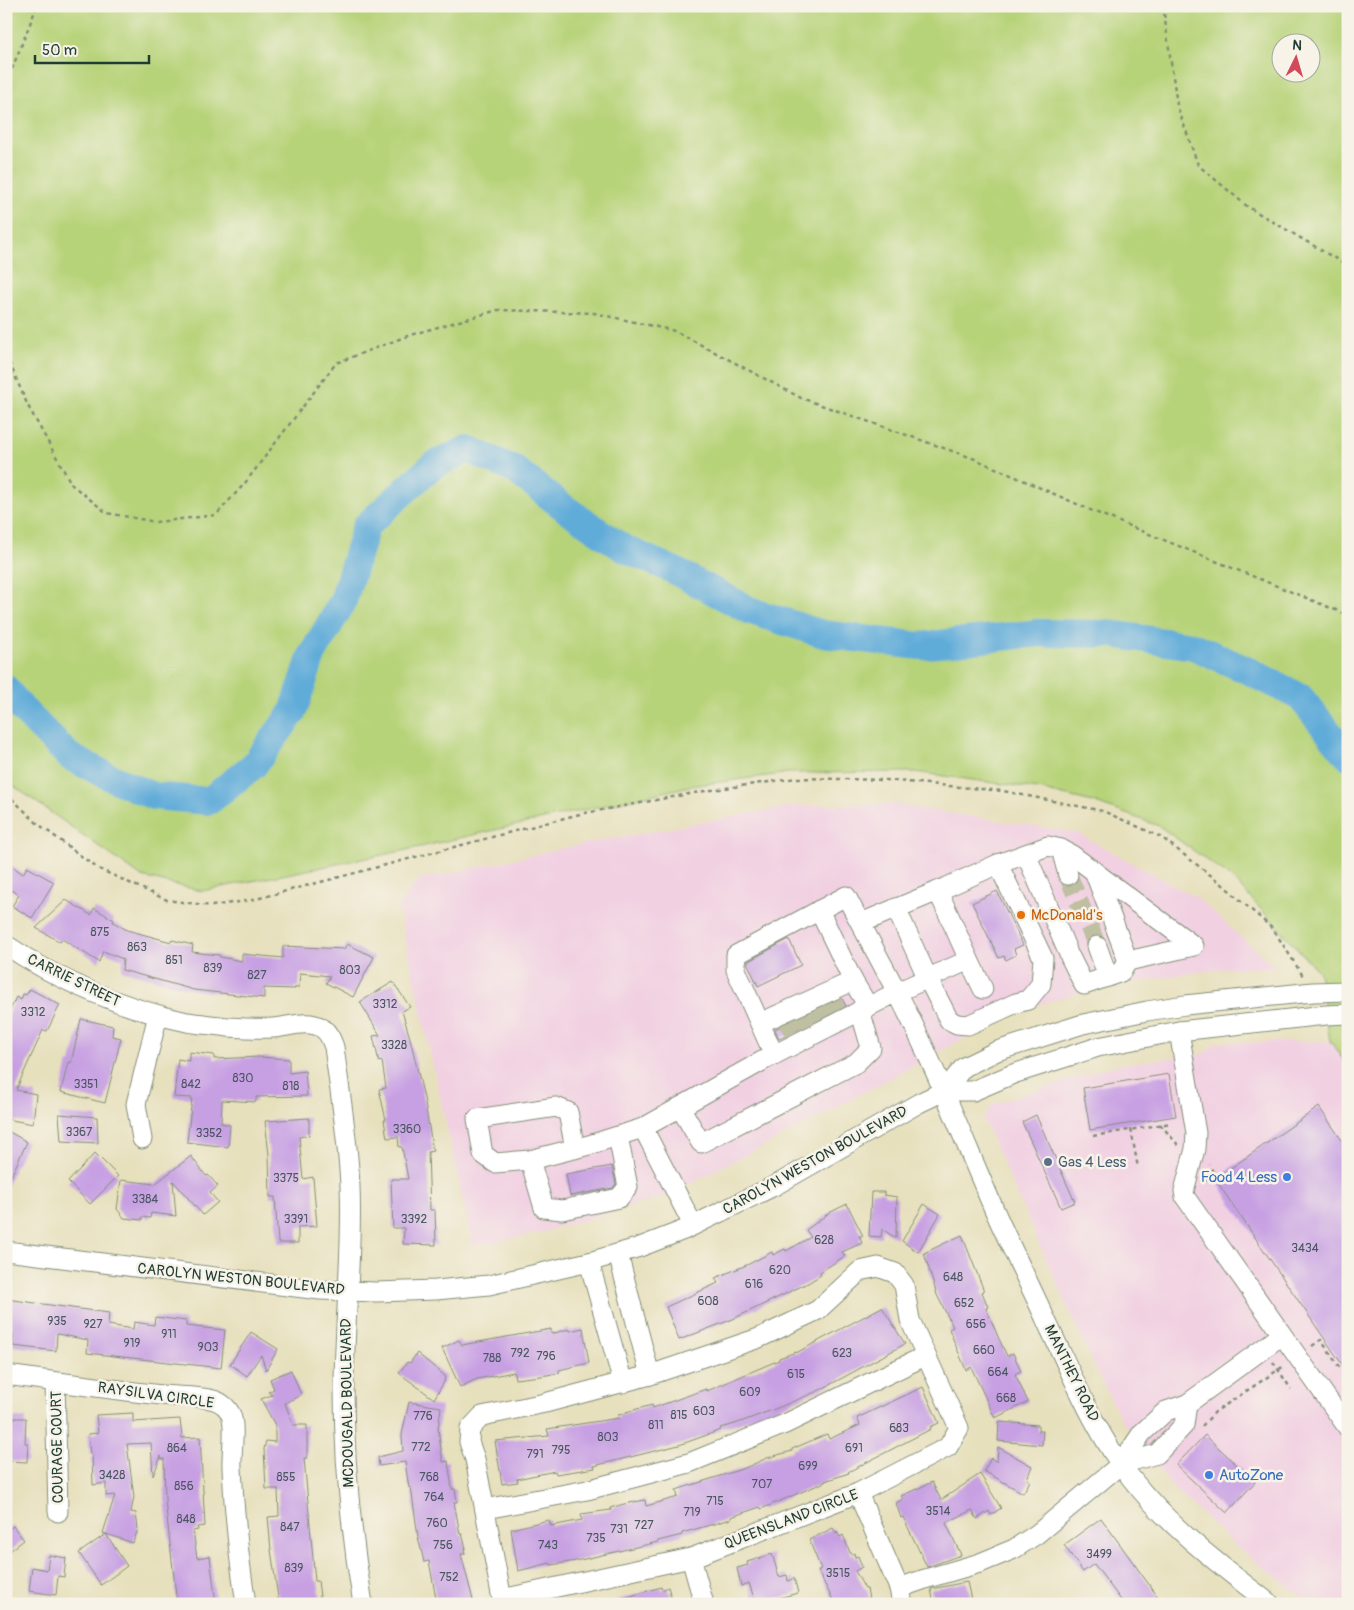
<svg xmlns="http://www.w3.org/2000/svg" width="1354" height="1610" viewBox="0 0 1354 1610" font-family="Pangolin,sans-serif">
  <rect width="100%" height="100%" fill="#f7f3e8"/>
  <filter id="ink" filterUnits="userSpaceOnUse"><feTurbulence type="fractalNoise" baseFrequency=".02" numOctaves="2"/><feDisplacementMap in="SourceGraphic" scale="10" xChannelSelector="R" yChannelSelector="G"/><feConvolveMatrix kernelMatrix="1 2 1 2 8 2 1 2 1" color-interpolation-filters="sRGB"/></filter>
  <filter id="wash" filterUnits="userSpaceOnUse"><feTurbulence type="fractalNoise" baseFrequency=".0096" numOctaves="4" result="noise"/><feDisplacementMap in="SourceGraphic" scale="20" xChannelSelector="R" yChannelSelector="G"/><feGaussianBlur stdDeviation="1.12" result="paint"/><feColorMatrix in="noise" values="0 0 0 0 0 0 0 0 0 0 0 0 0 0 0 0 0 1.4 0 .05"/><feComposite in="paint" operator="in"/></filter>
  <g filter="url(#wash)">
    <rect width="100%" height="100%" fill="#e7e0bd"/>
    <g fill="#f1d0e2">
      <path d="M891 804 1077 833 1197 898 1276 968H1224L1090 989 1009 1014 781 1137 665 1196 543 1232 473 1246 398 906 419 880 583 844 792 806Z"/>
      <path d="M1330 1041 1348 1067V1604H1312L1238 1548 1171 1486 1121 1419 1097 1372 983 1119 993 1104 1116 1065 1205 1053 1215 1043Z"/>
    </g>
    <path fill="#b7d379" stroke="#6b8856" fill-rule="evenodd" d="M6 6H1348V1067L1330 1041 1319 972 1232 878 1159 826 1093 802 1038 789 915 772 789 773 690 786 402 851 202 891 142 877 8 782 6 781ZM1282 42H1312V72H1282Z"/>
    <g fill="none" stroke-linecap="round" stroke-linejoin="round">
      <path stroke="#61acd9" stroke-width="28" d="M6 689 23 710 70 757 112 778 153 796 209 801 254 765 293 712 312 655 343 601 366 526 432 466 468 449 515 470 566 509 623 548 673 570 751 611 823 634 920 646 1039 633 1111 634 1193 646 1251 672 1300 697 1348 756"/>
    </g>
    <g id="blocks">
      <g fill="#c7a0e3">
        <path d="M6 862 23 874 27 867 54 882 32 918 12 906 19 895 6 887Z"/>
        <path d="M997 891 1023 945 1014 949 1016 955 1006 960 1004 956 999 958 972 903Z"/>
        <path d="M66 900 91 915 94 908 114 920 113 922 127 930 171 942 172 940 193 945 192 952 219 955 220 957 242 961V954L283 958V946L344 949 347 944 374 957 353 997 326 983 330 976 300 973 299 987H295V989L264 988V998L194 990 122 970 123 959 103 951 99 962 62 939 60 942 36 928Z"/>
        <path d="M789 939 801 965 758 986 747 962Z"/>
        <path d="M393 982 410 1007 402 1011 410 1038 424 1098 433 1151 428 1152 430 1210H435L436 1245 403 1244 404 1228H393L391 1179H408L402 1147H399L398 1137 387 1138 384 1120H386L379 1089 386 1088 382 1061 379 1062 373 1036 380 1035 360 1002Z"/>
        <path d="M30 989 60 1005 47 1031 43 1030 16 1090 36 1094 33 1124 6 1119V1019L16 997 21 1000 23 994 26 995Z"/>
        <path d="M842 998 846 1006 779 1039 775 1029Z"/>
        <path d="M81 1019 113 1026 112 1036 121 1038 105 1103 61 1092 68 1062 71 1063Z"/>
        <path d="M189 1052 214 1055V1059L259 1057 289 1059V1073L305 1071 307 1096 256 1097V1102L222 1100 221 1123 230 1125 228 1147 187 1142 192 1098 174 1097 178 1059 189 1061Z"/>
        <path d="M1169 1074 1176 1116 1090 1130 1083 1088Z"/>
        <path d="M1319 1107 1348 1149V1373L1215 1179Z"/>
        <path d="M59 1114 97 1117 98 1143 61 1141Z"/>
        <path d="M1036 1115 1075 1202 1061 1208 1022 1122Z"/>
        <path d="M309 1118V1135L299 1137 303 1179 313 1177 317 1226 298 1227V1243H278L275 1197H270L269 1155 265 1121Z"/>
        <path d="M6 1130 27 1142 6 1187Z"/>
        <path d="M95 1153 118 1176 90 1204 68 1182Z"/>
        <path d="M191 1156 206 1176 208 1175 218 1186 210 1193 218 1202 203 1215 173 1181 176 1216 151 1213 150 1218 142 1217V1220L124 1218 117 1209 121 1180 155 1184Z"/>
        <path d="M612 1166 616 1184 613 1188 570 1196 566 1174Z"/>
        <path d="M871 1192H884V1195L897 1197 896 1238 882 1229 881 1237 869 1236Z"/>
        <path d="M847 1204 863 1236H859L862 1243 842 1252 845 1256 820 1272 821 1275 808 1283 733 1319 679 1340 666 1307 718 1283 715 1278 749 1264 772 1252 773 1255 785 1249 786 1251 811 1237 806 1230 829 1213Z"/>
        <path d="M924 1204 940 1214 918 1252 902 1241Z"/>
        <path d="M962 1235 984 1291 982 1292 988 1307 986 1308 999 1339 1007 1356 1013 1353 1021 1371 1015 1374 1028 1402 995 1418 971 1367 966 1370 955 1344 949 1329 953 1327 937 1295 924 1253Z"/>
        <path d="M6 1299 109 1313 108 1325 133 1329 134 1322 154 1325 155 1317 186 1321V1326L225 1330 221 1368 87 1353 88 1340 57 1334 56 1351 13 1346V1334L6 1333Z"/>
        <path d="M882 1307 905 1344 820 1390 775 1409 735 1424 720 1428 721 1430 679 1445 594 1466 595 1468 556 1474 555 1471 517 1479 518 1482 502 1484 495 1441 549 1436 547 1429 619 1418 618 1415 627 1413 626 1412 652 1405 653 1408 706 1389 707 1391 779 1360V1358L796 1352V1353Z"/>
        <path d="M583 1328 589 1363 559 1370V1373L541 1376 515 1379 514 1372 477 1379 460 1387 442 1348 459 1340 462 1345 551 1329V1334L569 1329 570 1331Z"/>
        <path d="M251 1332 278 1349 266 1370 261 1355 247 1376 230 1364Z"/>
        <path d="M417 1353 445 1376 444 1382 434 1399 399 1373 407 1362 410 1363Z"/>
        <path d="M291 1370 301 1395 285 1403 293 1425H307V1458H304L315 1581H318L321 1604H279L271 1550 268 1517 279 1516 278 1489H266L264 1449 266 1441 275 1442V1425L261 1399 272 1395 268 1392 274 1389 270 1379Z"/>
        <path d="M923 1387 939 1423 930 1427 931 1429 848 1472 849 1473 825 1481V1482L761 1509 760 1507 731 1517V1519L682 1533V1535L658 1541V1542L576 1561 551 1565 550 1563 518 1571 511 1529 549 1520 551 1526 582 1520 581 1514 611 1510 610 1508 624 1504 645 1500 646 1506 678 1497 676 1490 745 1468 767 1458 792 1451V1449L827 1434 829 1439 860 1425 857 1418Z"/>
        <path d="M409 1402 441 1407 438 1429 443 1462 448 1461 452 1489H455L457 1502H454L460 1534H462L466 1548H464L465 1554H461L474 1604H437L429 1561 424 1562 418 1537 411 1487 409 1488 405 1462 379 1466 378 1457 403 1451 402 1435Z"/>
        <path d="M133 1413V1422L180 1419 182 1438 200 1437 205 1526 197 1527 198 1530 193 1531 197 1558 210 1556 216 1604H177L165 1500 164 1459H161V1456L153 1476 151 1443 127 1444 134 1497 131 1512 136 1513 138 1529 133 1543 103 1533 115 1495 106 1496V1483L93 1485 92 1454H90L88 1434 98 1433 96 1415Z"/>
        <path d="M6 1418H26L25 1443 28 1444 27 1462 6 1461Z"/>
        <path d="M999 1422 1038 1425V1431H1043L1042 1445 998 1441Z"/>
        <path d="M1205 1435 1255 1482 1227 1513 1176 1465Z"/>
        <path d="M998 1447 1032 1466 1027 1479 1030 1481 1023 1493 984 1471 991 1458 997 1462Z"/>
        <path d="M980 1474 1001 1508 991 1515 989 1511 977 1519 972 1510 946 1523 961 1555 927 1567 903 1517 901 1518 896 1503 903 1499 901 1496 932 1482 941 1500Z"/>
        <path d="M1101 1518 1163 1604H1124L1094 1564 1083 1572 1064 1545Z"/>
        <path d="M13 1526 24 1540 6 1554V1531Z"/>
        <path d="M833 1528 836 1534 837 1532 840 1537 843 1535 851 1555 854 1553 855 1557 858 1556 862 1567 855 1571 865 1589H867L870 1604H835L818 1571 821 1569 809 1540Z"/>
        <path d="M106 1534 127 1566 101 1585 79 1553Z"/>
        <path d="M772 1554 779 1577 787 1575 788 1581 794 1578 798 1593 756 1604 749 1583 741 1586 737 1568 748 1565 747 1562Z"/>
        <path d="M49 1555 66 1558 64 1577 58 1576 56 1595 29 1591 32 1567 47 1570Z"/>
        <path d="M967 1582 972 1604H934L931 1589Z"/>
        <path d="M661 1587 662 1590 668 1587 672 1600H671L672 1604H615L614 1601Z"/>
      </g>
    </g>
  </g>
  <g filter="url(#ink)">
    <use href="#blocks" fill-opacity="0" stroke="#838e78" stroke-width="1"/>
    <g fill="none" stroke-linecap="round" stroke-linejoin="round">
      <g stroke="#bfbfa2" stroke-width="19" stroke-dasharray="19 9" stroke-linecap="butt">
        <path d="M1068 875 1097 946"/>
        <path d="M830 997 837 1012"/>
        <path d="M815 1004 822 1019"/>
        <path d="M801 1011 809 1025"/>
        <path d="M785 1018 794 1032"/>
      </g>
      <defs>
        <g id="minor">
          <path d="M1061 849 1068 875"/>
          <path d="M1026 854 1067 950"/>
          <path d="M1094 871 1128 961"/>
          <path d="M938 891 998 864 1048 846 1061 849 1072 855 1194 946 1128 961 1121 972 1084 985 1070 957"/>
          <path d="M896 908 928 979 949 1020 957 1024 968 1025 1016 1003 1028 1000 1041 984 1043 958 998 864"/>
          <path d="M819 910 853 981"/>
          <path d="M6 945C61 982 122 1008 187 1022 200 1024 214 1025 228 1027 243 1028 258 1029 273 1028 288 1027 308 1019 322 1028 329 1033 331 1039 334 1047 340 1093 348 1139 350 1186 353 1254 344 1321 344 1389 344 1462 351 1533 363 1604"/>
          <path d="M1097 946 1108 977"/>
          <path d="M969 960 983 989"/>
          <path d="M760 1023 853 981 868 1006"/>
          <path d="M1179 1031 1196 1133 1195 1149 1184 1191 1185 1197 1348 1428"/>
          <path d="M774 1055 736 970V955L846 896 897 992 969 960 938 891 861 923"/>
          <path d="M944 1091H973L1013 1074 1098 1047 1179 1031 1326 1015 1348 1014"/>
          <path d="M680 1107 701 1143 856 1063 871 1048 860 1010"/>
          <path d="M643 1128 693 1225"/>
          <path d="M142 1139 136 1104 158 1015"/>
          <path d="M575 1149 568 1112 556 1107 477 1119 483 1154 495 1163 530 1160 589 1145 643 1128 764 1060 897 992C935 1065 964 1141 997 1216 1014 1254 1033 1291 1050 1329 1074 1379 1096 1434 1131 1478 1170 1528 1220 1565 1270 1604"/>
          <path d="M530 1160 544 1208 562 1210 619 1198 628 1187 618 1136"/>
          <path d="M6 1251 320 1290 376 1292 436 1290 489 1285 589 1262 640 1247 684 1230 776 1185 919 1103 944 1091 964 1067 997 1051 1083 1024 1147 1011 1185 1005 1313 992 1348 991"/>
          <path d="M618 1254 650 1375"/>
          <path d="M589 1262 623 1383"/>
          <path d="M6 1375C58 1382 109 1389 161 1395 178 1397 197 1395 214 1400 221 1402 228 1408 231 1415 236 1428 231 1453 232 1468 234 1513 239 1559 246 1604"/>
          <path d="M55 1382 58 1512"/>
          <path d="M1121 1464 1157 1454 1184 1425 1187 1404"/>
          <path d="M858 1493 899 1588 902 1604"/>
          <path d="M485 1509 587 1490 689 1463 785 1424 925 1356"/>
          <path d="M691 1558 704 1604"/>
          <path d="M899 1588 925 1579 980 1563 1014 1549 1037 1534 1121 1464 1142 1433 1166 1411 1187 1404 1282 1335"/>
          <path d="M502 1599 691 1558 858 1493 948 1447 959 1428 910 1320 904 1285 895 1273 878 1267 860 1271 818 1310 759 1338 650 1375 545 1403 482 1416 470 1429 469 1442 475 1459 502 1599 503 1604"/>
        </g>
      </defs>
      <use href="#minor" stroke="#838e78" stroke-width="21"/>
      <g stroke="#838e78" stroke-width="2.5" stroke-dasharray="4 4" stroke-linecap="butt">
        <path d="M1163 6 1177 105 1198 165 1248 207 1348 266"/>
        <path d="M6 84 37 6"/>
        <path d="M6 355 28 406 72 485 107 513 156 522 216 515 245 483 336 363 410 335 498 310 594 313 675 331 801 398 975 459 1095 512 1348 615"/>
        <path d="M6 793 37 823 97 868 167 900 212 906 252 900 580 814 705 791 797 778 886 780 1003 791 1103 811 1161 837 1222 884 1273 929 1303 976"/>
        <path d="M1160 1124 1179 1146"/>
        <path d="M1131 1129 1138 1168"/>
        <path d="M1093 1136 1171 1123"/>
        <path d="M1204 1181 1215 1175 1209 1165"/>
        <path d="M1312 1346 1321 1340 1348 1380"/>
        <path d="M1273 1362 1291 1389"/>
        <path d="M1202 1426 1215 1412 1284 1366"/>
      </g>
      <use href="#minor" stroke="#fff" stroke-width="19"/>
    </g>
  </g>
  <circle fill="#e8710a" stroke="#f7f3e8" stroke-width="2" cx="1021" cy="915" r="5"/>
  <circle fill="#5c6f8a" stroke="#f7f3e8" stroke-width="2" cx="1048" cy="1162" r="5"/>
  <g fill="#3f7fe0" stroke="#f7f3e8" stroke-width="2">
    <circle cx="1287" cy="1177" r="5"/>
    <circle cx="1209" cy="1475" r="5"/>
  </g>
  <g text-anchor="middle" stroke-width="5" stroke-linejoin="round" paint-order="stroke">
    <g font-size="12" fill="#495660">
      <text x="100" y="936">875</text>
      <text x="137" y="951">863</text>
      <text x="174" y="964">851</text>
      <text x="213" y="972">839</text>
      <text x="350" y="974">803</text>
      <text x="257" y="979">827</text>
      <text x="385" y="1008">3312</text>
      <text x="33" y="1016">3312</text>
      <text x="394" y="1049">3328</text>
      <text x="243" y="1082">830</text>
      <text x="86" y="1088">3351</text>
      <text x="191" y="1088">842</text>
      <text x="291" y="1090">818</text>
      <text x="407" y="1133">3360</text>
      <text x="79" y="1136">3367</text>
      <text x="209" y="1137">3352</text>
      <text x="286" y="1182">3375</text>
      <text x="145" y="1203">3384</text>
      <text x="296" y="1223">3391</text>
      <text x="414" y="1223">3392</text>
      <text x="824" y="1244">628</text>
      <text x="1305" y="1252">3434</text>
      <text x="780" y="1274">620</text>
      <text x="953" y="1281">648</text>
      <text x="754" y="1288">616</text>
      <text x="708" y="1305">608</text>
      <text x="964" y="1307">652</text>
      <text x="57" y="1325">935</text>
      <text x="93" y="1328">927</text>
      <text x="976" y="1328">656</text>
      <text x="169" y="1338">911</text>
      <text x="132" y="1347">919</text>
      <text x="208" y="1351">903</text>
      <text x="984" y="1354">660</text>
      <text x="520" y="1357">792</text>
      <text x="842" y="1357">623</text>
      <text x="546" y="1360">796</text>
      <text x="492" y="1362">788</text>
      <text x="998" y="1376">664</text>
      <text x="796" y="1378">615</text>
      <text x="750" y="1396">609</text>
      <text x="1006" y="1402">668</text>
      <text x="704" y="1415">603</text>
      <text x="679" y="1419">815</text>
      <text x="423" y="1420">776</text>
      <text x="656" y="1429">811</text>
      <text x="899" y="1432">683</text>
      <text x="608" y="1441">803</text>
      <text x="421" y="1451">772</text>
      <text x="177" y="1452">864</text>
      <text x="854" y="1452">691</text>
      <text x="561" y="1454">795</text>
      <text x="535" y="1458">791</text>
      <text x="808" y="1470">699</text>
      <text x="112" y="1479">3428</text>
      <text x="286" y="1481">855</text>
      <text x="429" y="1481">768</text>
      <text x="762" y="1488">707</text>
      <text x="184" y="1490">856</text>
      <text x="434" y="1501">764</text>
      <text x="715" y="1505">715</text>
      <text x="938" y="1515">3514</text>
      <text x="692" y="1516">719</text>
      <text x="186" y="1523">848</text>
      <text x="437" y="1527">760</text>
      <text x="644" y="1529">727</text>
      <text x="290" y="1531">847</text>
      <text x="619" y="1533">731</text>
      <text x="596" y="1542">735</text>
      <text x="443" y="1549">756</text>
      <text x="548" y="1549">743</text>
      <text x="1099" y="1558">3499</text>
      <text x="294" y="1572">839</text>
      <text x="838" y="1577">3515</text>
      <text x="449" y="1581">752</text>
    </g>
    <g font-size="15" fill="#c56008" stroke="#f7f3e8" text-anchor="start">
      <text x="1031" y="920">McDonald's</text>
    </g>
    <g font-size="15" fill="#1f3d34" stroke="#f7f3e8">
      <text transform="translate(74 980) rotate(26)" y="5">CARRIE STREET</text>
      <text transform="translate(815 1160) rotate(-29)" y="5">CAROLYN WESTON BOULEVARD</text>
      <text transform="translate(241 1279) rotate(6)" y="5">CAROLYN WESTON BOULEVARD</text>
      <text transform="translate(1072 1373) rotate(64)" y="5">MANTHEY ROAD</text>
      <text transform="translate(156 1395) rotate(8)" y="5">RAYSILVA CIRCLE</text>
      <text transform="translate(347 1403) rotate(-91)" y="5">MCDOUGALD BOULEVARD</text>
      <text transform="translate(57 1447) rotate(-91)" y="5">COURAGE COURT</text>
      <text transform="translate(791 1519) rotate(-21)" y="5">QUEENSLAND CIRCLE</text>
    </g>
    <g font-size="15" fill="#4e5e75" stroke="#f7f3e8" text-anchor="start">
      <text x="1058" y="1167">Gas 4 Less</text>
    </g>
    <g font-size="15" fill="#366cbe" stroke="#f7f3e8" text-anchor="end">
      <text x="1277" y="1182">Food 4 Less</text>
      <text x="1219" y="1480" text-anchor="start">AutoZone</text>
    </g>
  </g>
  <rect width="1354" height="1610" fill="none" stroke="#f7f3e8" stroke-width="25"/>
  <g transform="translate(1296 58) rotate(5)"><circle r="24" fill="#f7f3e8" stroke="#a1aaa0"/>
  <path d="M0-4L9 19L0 12L-9 19Z" fill="#d1495b"/>
  <text y="-8" font-size="14" font-weight="bold" text-anchor="middle" fill="#1f3d34">N</text>
  </g>
  <path d="M35 55v8h114v-8" fill="none" stroke="#1f3d34" stroke-width="2.5"/>
  <text x="42" y="55" font-size="15" fill="#1f3d34" stroke="#f7f3e8" stroke-width="4" paint-order="stroke">50 m</text>
</svg>
